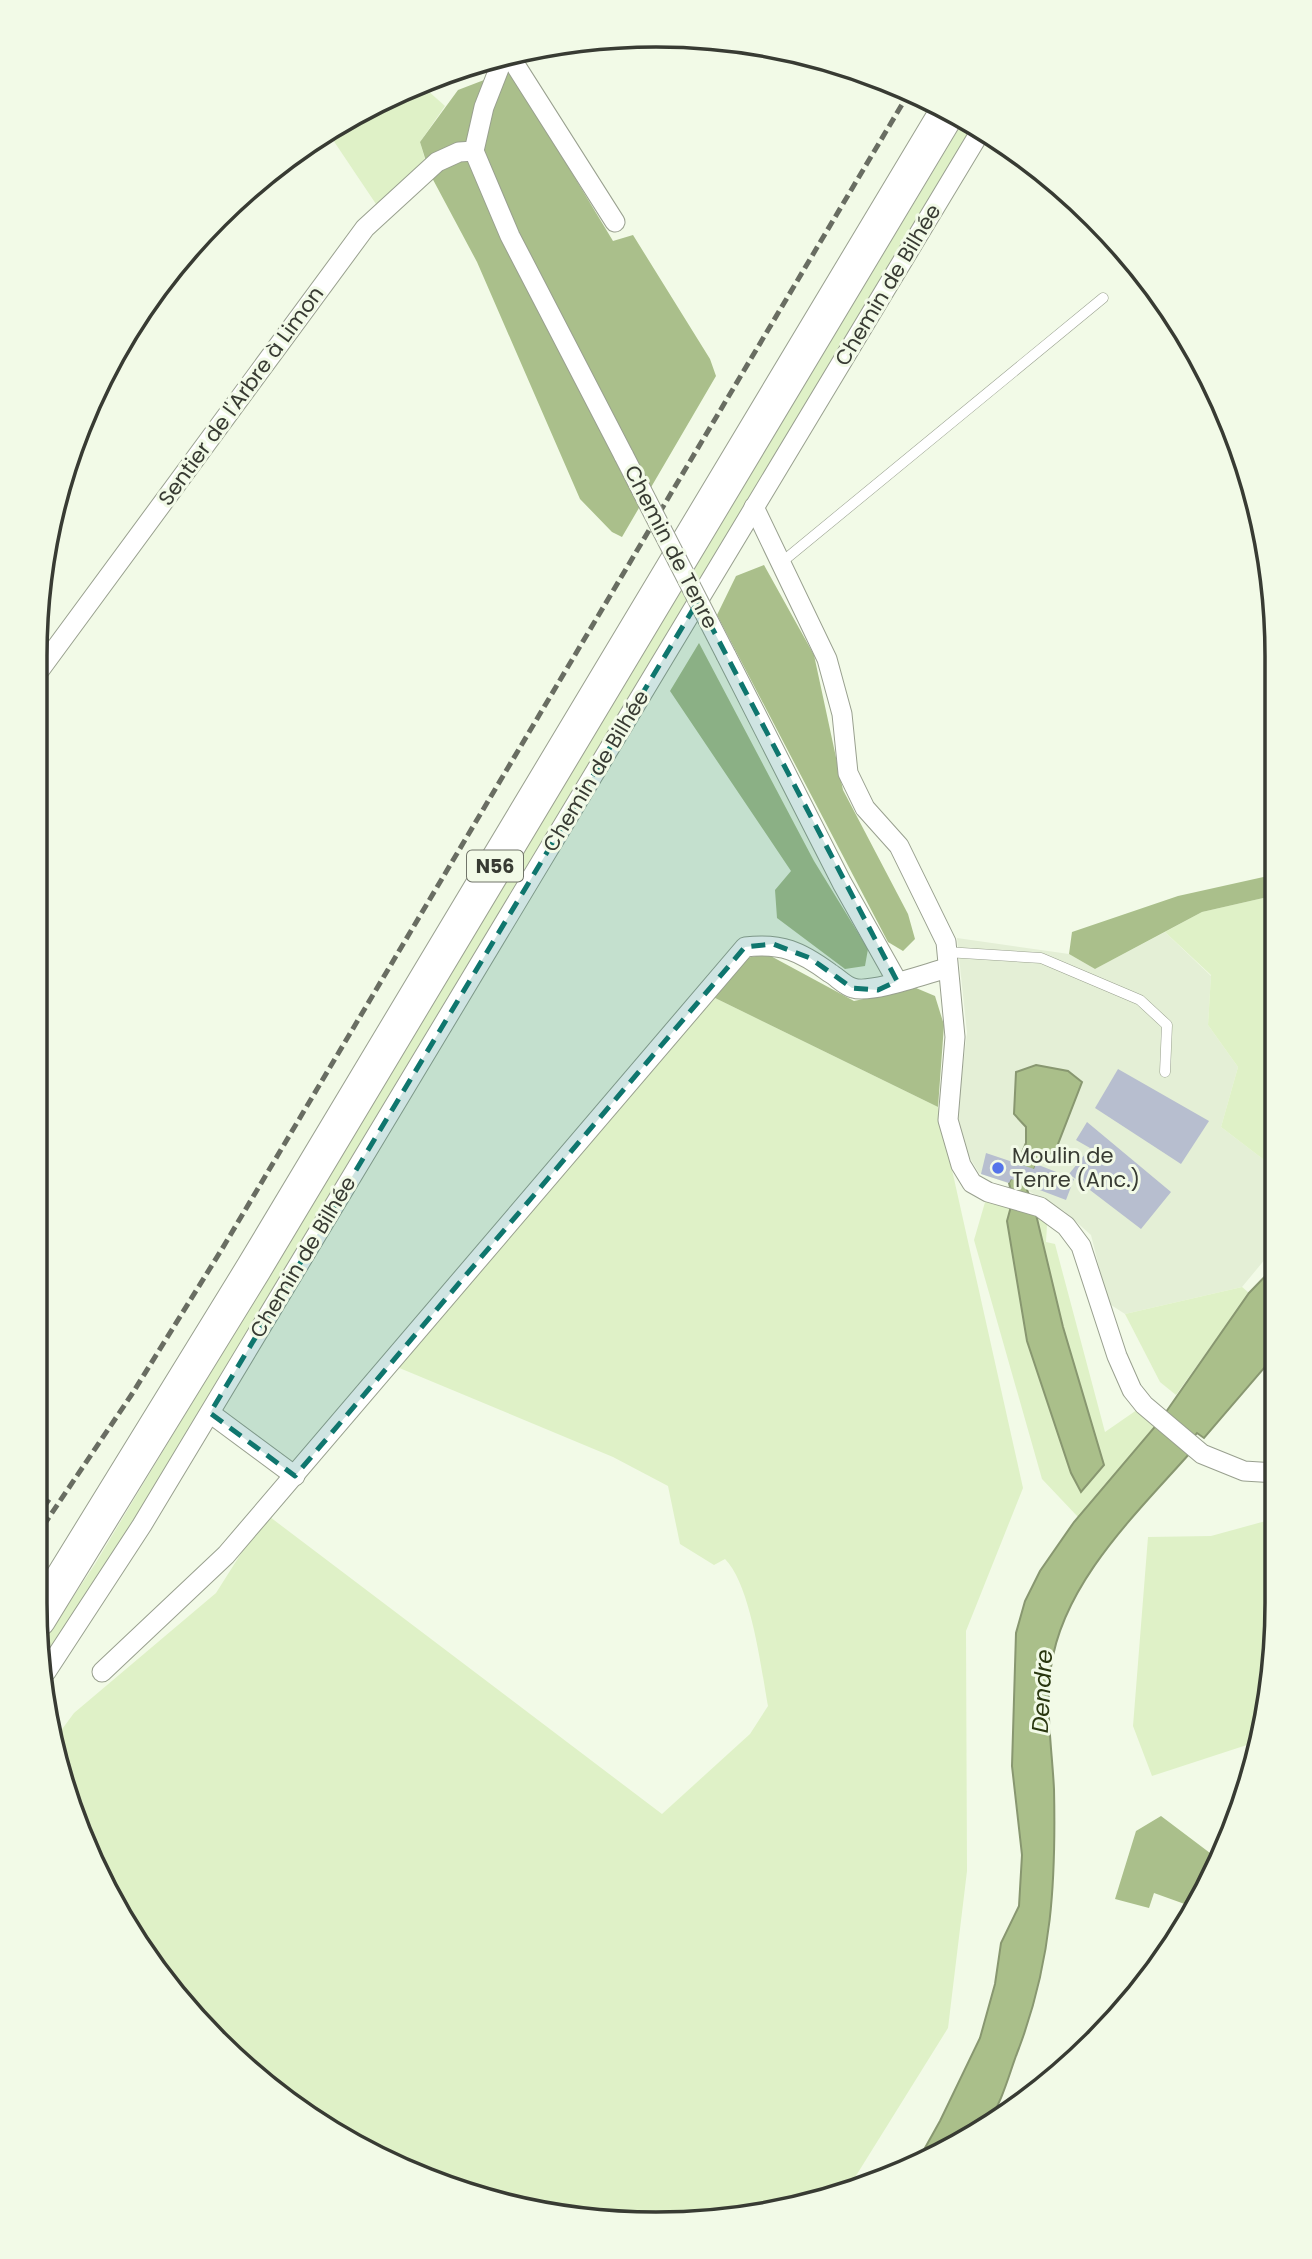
<svg xmlns="http://www.w3.org/2000/svg" width="1312" height="2259" viewBox="0 0 1312 2259" font-family="Poppins,sans-serif">
  <rect width="100%" height="100%" fill="#f2fae7"/>
  <path fill="#e4efd6" d="M1165 932 1211 976 1208 1025 1238 1067 1221 1127 1276 1169V1246L1242 1287 1125 1314 1108 1303 1091 1235 1064 1211 1027 1190 979 1173 967 1153 957 1114 967 1033 957 938 1069 954 1095 969Z"/>
  <g fill="#dff1c7">
    <path d="M418 82 445 106 420 142 426 163 378 207 327 131Z"/>
    <path d="M964 120 975 126 108 1568 45 1662 42 1644 95 1564Z"/>
    <path d="M1276 895V1169L1221 1127 1238 1067 1208 1025 1211 975 1165 932 1202 912Z"/>
    <path d="M713 997 938 1107 1023 1488 966 1631 967 1871 948 2028 849 2187 696 2223 495 2203 311 2119 163 1981 68 1802 57 1736 74 1713 216 1593 266 1514 662 1814 750 1734 768 1706C761 1668 751 1585 725 1559L714 1565 680 1544 668 1486 613 1457 397 1367Z"/>
    <path d="M988 1192 1013 1199 1007 1221 1027 1341 1071 1473 1080 1492 1104 1465 1063 1327 1033 1209 1066 1226 1047 1225 1046 1242 1055 1244 1105 1432 1144 1405 1161 1419 1078 1517 1042 1479 974 1240Z"/>
    <path d="M1242 1287 1249 1293 1176 1395 1160 1382 1125 1314Z"/>
    <path d="M1276 1509V1644L1256 1742 1152 1776 1133 1726 1148 1537 1211 1536 1273 1519Z"/>
  </g>
  <g fill="#aabf8b">
    <path d="M510 70 613 241 633 235 710 359 716 376 622 537 612 532 580 499 477 262 430 174 420 142 458 90Z"/>
    <path d="M764 565 814 655 843 790 908 914 915 939 903 951 888 942 717 615 736 576Z"/>
    <path d="M699 643 814 861 868 949 865 966 845 969 777 918 775 890 791 871 670 691Z"/>
    <path d="M1276 869V895L1202 912 1095 969 1069 954 1072 932 1178 896 1268 876Z"/>
    <path d="M767 954 854 1001 916 988 935 996 944 1025 938 1107 713 997 746 958Z"/>
    <path d="M1161 1816 1210 1853 1220 1852 1193 1907 1154 1893 1149 1908 1115 1899 1136 1831Z"/>
  </g>
  <g fill="#aabf8a" stroke="#889770" stroke-width="2">
    <path d="M1036 1065 1068 1071 1082 1082 1056 1149 1036 1164 1027 1190 1034 1206 1063 1327 1104 1465 1081 1492 1071 1473 1027 1341 1007 1221 1013 1199 1009 1183 1026 1143V1127L1014 1114 1016 1072Z"/>
    <path d="M1276 1265V1354L1204 1438 1197 1433 1185 1448 1190 1453C1136 1514 1063 1583 1051 1667 1045 1707 1052 1749 1054 1789 1056 1881 1052 1960 1019 2048 1010 2070 1003 2102 988 2121 980 2132 930 2155 916 2164L940 2121 980 2038 995 1984 1001 1943 1019 1906 1022 1855 1012 1766 1016 1633 1025 1601 1040 1571 1074 1522 1159 1422 1249 1293Z"/>
  </g>
  <g fill="#b7becf">
    <path d="M1118 1069 1209 1121 1181 1164 1095 1108Z"/>
    <path d="M1087 1122 1171 1192 1141 1229 1069 1174 1090 1148 1076 1140Z"/>
    <path d="M986 1153 1034 1169 1036 1164 1074 1179 1066 1200 1011 1179 1009 1183 981 1174Z"/>
  </g>
  <g fill="none" stroke-linecap="round" stroke-linejoin="round">
    <defs>
      <g id="lane">
        <path d="M782 562 1103 298"/>
        <path d="M946 952 1041 958 1140 1000 1167 1025 1165 1072"/>
      </g>
      <g id="street">
        <path d="M509 55 615 222"/>
        <path d="M504 56 484 107 474 151 510 236 624 456"/>
        <path d="M754 507 827 659 842 714 848 773 865 808 899 846 946 942 955 1037 948 1120 961 1165 972 1183 988 1192 1040 1207 1066 1226 1081 1246 1117 1356 1132 1390 1144 1405 1202 1454 1244 1471 1276 1473"/>
        <path d="M726 655 842 883 897 981"/>
        <path d="M36 675 365 228 437 162 459 152 474 151"/>
        <path d="M210 1413 295 1476"/>
        <path d="M46 1672 142 1525 982 129"/>
        <path d="M102 1672 226 1555 745 947C782 943 800 951 830 973 837 977 845 986 853 988 871 994 925 974 947 968"/>
      </g>
      <path id="highway" d="M38 1619 254 1268 948 111"/>
    </defs>
    <use href="#lane" stroke="#99a08f" stroke-width="11"/>
    <use href="#street" stroke="#99a08f" stroke-width="21"/>
    <use href="#highway" stroke="#99a08f" stroke-width="37"/>
    <use href="#lane" stroke="#fff" stroke-width="10"/>
    <use href="#street" stroke="#fff" stroke-width="19"/>
    <use href="#highway" stroke="#fff" stroke-width="35"/>
    <g stroke="#696d62" stroke-width="5" stroke-dasharray="10 5" stroke-linecap="butt">
      <path d="M35 1520 50 1498"/>
      <path d="M35 1538 132 1394 222 1249 910 91"/>
    </g>
    <defs>
      <path id="street-bridge" d="M624 456 726 655"/>
    </defs>
    <use href="#street-bridge" stroke="#99a08f" stroke-width="21" stroke-linecap="butt"/>
    <use href="#street-bridge" stroke="#fff" stroke-width="19"/>
  </g>
  <path fill="#0f766e" fill-opacity="0.2" stroke="#0f766e" stroke-width="5" stroke-dasharray="14 9" stroke-linejoin="round" d="M698 601 897 981 878 990 852 988 810 958 773 944 745 947 295 1476 210 1413Z"/>
  <circle fill="#5574ea" stroke="#f2fae7" stroke-width="2.5" cx="998" cy="1168" r="7"/>
  <g text-anchor="middle" stroke-width="6" stroke-linejoin="round" paint-order="stroke">
    <rect fill="#f2fae7" stroke="#707469" stroke-width="2" x="467" y="850.5" width="56" height="31" rx="5"/>
    <g font-size="19" font-weight="bold" fill="#383b33">
      <text x="495" y="873">N56</text>
    </g>
    <g font-size="21" fill="#383b33" stroke="#f2fae7">
      <text transform="translate(888 285) rotate(-59)" y="7">Chemin de Bilhée</text>
      <text transform="translate(241 396) rotate(-54)" y="7">Sentier de l'Arbre à Limon</text>
      <text transform="translate(671 547) rotate(63)" y="7">Chemin de Tenre</text>
      <text transform="translate(596 771) rotate(-59)" y="7">Chemin de Bilhée</text>
      <text transform="translate(303 1257) rotate(-59)" y="7">Chemin de Bilhée</text>
    </g>
    <g font-size="21" fill="#383b33" stroke="#f2fae7" text-anchor="start">
      <text x="1012" y="1163">Moulin de<tspan x="1012" dy="24">Tenre (Anc.)</tspan></text>
    </g>
    <g font-size="23" font-style="italic" fill="#29360f" stroke="#f2fae7">
      <text transform="translate(1042 1691) rotate(-87)" y="8">Dendre</text>
    </g>
  </g>
  <path d="M0 0H1312V2259H0ZM656 47H656A609 609 0 0 1 1265 656V1603A609 609 0 0 1 656 2212H656A609 609 0 0 1 47 1603V656A609 609 0 0 1 656 47Z" fill="#f2fae7" fill-rule="evenodd"/>
  <path fill="none" stroke="#383b33" stroke-width="3.5" d="M656 47H656A609 609 0 0 1 1265 656V1603A609 609 0 0 1 656 2212H656A609 609 0 0 1 47 1603V656A609 609 0 0 1 656 47Z"/>
</svg>
